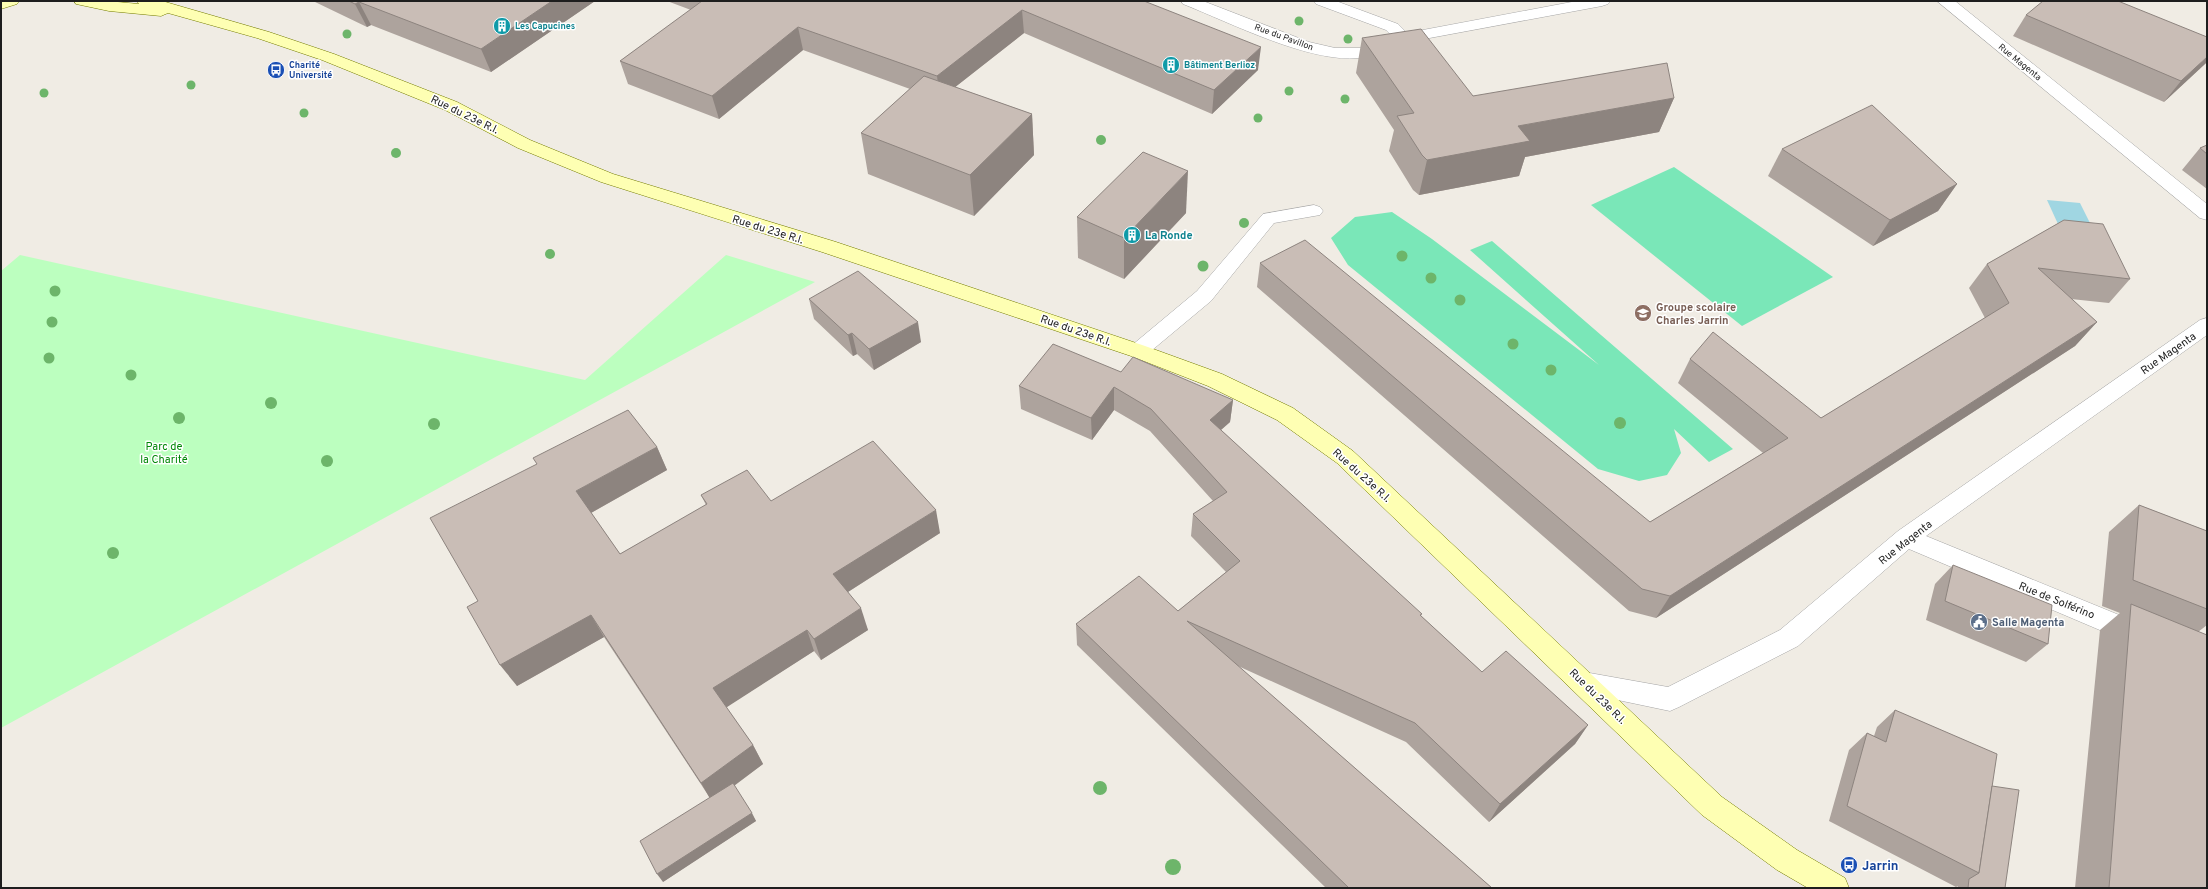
<svg xmlns="http://www.w3.org/2000/svg" width="2208" height="889" viewBox="0 0 2208 889" font-family="Overpass,sans-serif">
  <rect width="100%" height="100%" fill="#f0ece4"/>
  <path fill="#bcffbf" d="M20 255 585 380 726 255 815 282 1 728V271Z"/>
  <g fill="#7ae7b8">
    <path d="M1674 167 1833 277 1742 326 1591 205Z"/>
    <path d="M1392 212 1432 239 1599 365 1470 250 1492 241 1733 449 1709 462 1674 429 1681 453 1667 475 1639 481 1598 469 1348 265 1331 238 1355 217Z"/>
  </g>
  <path fill="#a0d6e2" d="M2047 200 2080 203 2098 239 2063 235Z"/>
  <g fill="none" stroke-linecap="round" stroke-linejoin="round">
    <defs>
      <path id="lane" d="M1314 205 1320 207 1323 211 1320 215 1274 223 1211 301 1145 356 1138 358 1131 356 1128 351 1131 346 1197 291 1263 214Z"/>
      <g id="street">
        <path d="M1181 1H1203L1309 42 1335 48H1360L1393 37 1386 30 1316 4 1314 1H1336L1398 24 1407 33 1577 1H1610L1608 4 1602 6 1408 42C1393 49 1376 56 1359 58 1309 63 1231 23 1183 4Z"/>
        <path d="M1937 1H1955L2207 204V220L2200 218Z"/>
        <path d="M2207 318V335L1926 536 2146 626 2149 634 2146 642 2137 645 2128 642 1909 549 1798 646 1679 707 1670 711 1575 691 1571 683 1575 675 1584 672 1668 687 1780 630 1898 531 2200 320Z"/>
      </g>
      <g id="secondary">
        <path d="M1 1H19L17 4 1 9Z"/>
        <path d="M74 1H107L139 4 137 1H162L269 32 334 54 457 102 530 140 613 174 836 242 1145 346 1222 374 1293 408 1353 451 1722 797 1797 850 1845 878 1849 888H1808L1777 870 1702 815 1337 463 1277 420 1208 386 1131 356 822 252 601 182 518 148 445 110 322 60 257 38 168 13 161 16 109 11 76 4Z"/>
      </g>
    </defs>
    <use href="#lane" stroke="#a5a5a5" stroke-width="1"/>
    <use href="#street" stroke="#a5a5a5" stroke-width="1"/>
    <use href="#secondary" stroke="#737b00" stroke-width="1"/>
    <use href="#lane" fill="#fff" fill-rule="evenodd"/>
    <use href="#street" fill="#fff" fill-rule="evenodd"/>
    <use href="#secondary" fill="#feffb3" fill-rule="evenodd"/>
  </g>
  <g fill="#6db56a">
    <circle cx="1299" cy="21" r="4.5"/>
    <circle cx="347" cy="34" r="4.5"/>
    <circle cx="1348" cy="39" r="4.5"/>
    <circle cx="191" cy="85" r="4.5"/>
    <circle cx="1289" cy="91" r="4.5"/>
    <circle cx="44" cy="93" r="4.5"/>
    <circle cx="1345" cy="99" r="4.5"/>
    <circle cx="304" cy="113" r="4.5"/>
    <circle cx="1258" cy="118" r="4.5"/>
    <circle cx="1101" cy="140" r="5"/>
    <circle cx="396" cy="153" r="5"/>
    <circle cx="1244" cy="223" r="5"/>
    <circle cx="550" cy="254" r="5"/>
    <circle cx="1402" cy="256" r="5.5"/>
    <circle cx="1203" cy="266" r="5.5"/>
    <circle cx="1431" cy="278" r="5.5"/>
    <circle cx="55" cy="291" r="5.5"/>
    <circle cx="1460" cy="300" r="5.5"/>
    <circle cx="52" cy="322" r="5.5"/>
    <circle cx="1513" cy="344" r="5.5"/>
    <circle cx="49" cy="358" r="5.5"/>
    <circle cx="1551" cy="370" r="5.5"/>
    <circle cx="131" cy="375" r="5.5"/>
    <circle cx="271" cy="403" r="6"/>
    <circle cx="179" cy="418" r="6"/>
    <circle cx="1620" cy="423" r="6"/>
    <circle cx="434" cy="424" r="6"/>
    <circle cx="327" cy="461" r="6"/>
    <circle cx="113" cy="553" r="6"/>
    <circle cx="1100" cy="788" r="7"/>
    <circle cx="1173" cy="867" r="8"/>
  </g>
  <g fill="#ada39d">
    <path d="M313 1H595L491 72 371 25 367 27Z"/>
    <path d="M667 1H1144L1258 70 1212 114 1024 33 955 87 1032 114 1034 155 974 216 868 174 861 133 910 89 803 50 719 119 628 84 620 61 691 10Z"/>
    <path d="M2026 15 2206 63 2164 102 2013 36Z"/>
    <path d="M1362 38 1473 96 1674 98 1659 132 1525 157 1519 176 1419 195 1413 190 1389 151 1394 130 1356 73Z"/>
    <path d="M2207 145V189L2182 170 2200 148Z"/>
    <path d="M1782 149 1957 184 1938 211 1873 246 1768 176Z"/>
    <path d="M1186 213 1124 279 1078 258 1077 217Z"/>
    <path d="M2064 220 2130 279 2109 303 2071 299 2097 322 2075 346 1656 618 1629 611 1257 287 1260 263 1650 522 1763 453 1678 383 1690 359 1821 418 1985 318 1969 288 1987 264Z"/>
    <path d="M809 299 921 342 874 370 857 354 853 356 814 319Z"/>
    <path d="M1121 372 1233 400 1230 422 1221 430 1421 616 1482 672 1588 725 1575 744 1489 822 1406 742 1238 666 1492 888H1326L1077 645 1076 624 1178 611 1226 572 1191 536 1193 514 1213 501 1150 431 1114 410 1092 440 1021 409 1019 386Z"/>
    <path d="M657 447 667 470 591 513 620 554 706 505 701 495 771 501 940 533 848 592 868 630 821 660 814 651 726 707 753 745 763 764 734 786 756 821 663 882 710 798 604 637 517 686 478 601Z"/>
    <path d="M2139 505 2207 531V625L2198 632 2207 888H2075L2100 630 2120 613 2102 606 2109 532Z"/>
    <path d="M1953 565 2048 644 2026 662 1926 620 1935 584Z"/>
    <path d="M1895 710 1992 786 2005 888H1957L1958 886 1956 887 1829 821 1849 750 1867 733 1874 736 1877 727Z"/>
  </g>
  <g fill="#8d847f">
    <path d="M552 1H595L491 72 481 49Z"/>
    <path d="M359 2 371 25 367 27 355 4Z"/>
    <path d="M1022 10 1024 33 940 99 937 76Z"/>
    <path d="M798 27 803 50 719 119 712 96Z"/>
    <path d="M1261 47 1258 70 1212 114 1214 90Z"/>
    <path d="M2207 57V62L2206 63 2164 102 2181 81Z"/>
    <path d="M1674 98 1659 132 1525 157 1519 176 1419 195 1427 160 1518 126Z"/>
    <path d="M1032 114 1034 155 974 216 970 175Z"/>
    <path d="M1188 171 1186 213 1124 279V238Z"/>
    <path d="M1957 184 1938 211 1873 246 1890 220Z"/>
    <path d="M918 322 921 342 874 370 869 349Z"/>
    <path d="M2097 322 2075 346 1656 618 1670 596Z"/>
    <path d="M852 333 857 354 853 356 848 335Z"/>
    <path d="M1114 387V410L1092 440 1091 418Z"/>
    <path d="M1233 400 1230 422 1207 442 1210 420Z"/>
    <path d="M657 447 667 470 589 514 576 491Z"/>
    <path d="M936 510 940 533 840 597 833 574Z"/>
    <path d="M861 608 868 630 821 660 814 639Z"/>
    <path d="M591 615 604 637 517 686 500 665Z"/>
    <path d="M807 630 814 651 724 709 713 688Z"/>
    <path d="M1588 725 1575 744 1489 822 1500 804Z"/>
    <path d="M753 745 763 764 712 802 701 783Z"/>
    <path d="M752 813 756 821 663 882 657 874Z"/>
  </g>
  <g fill="#c9bdb6" stroke="#8d847f">
    <path d="M349 1H552L481 49 359 2 355 4Z"/>
    <path d="M702 1H1144L1261 47 1214 90 1022 10 937 76 798 27 712 96 620 61Z"/>
    <path d="M2043 1H2118L2207 37V57L2181 81 2026 15Z"/>
    <path d="M1421 29 1473 96 1667 63 1674 98 1518 126 1530 141 1427 160 1422 155 1397 116 1414 113 1362 38Z"/>
    <path d="M924 76 1032 114 970 175 861 133Z"/>
    <path d="M1872 105 1957 184 1890 220 1782 149Z"/>
    <path d="M2207 145V154L2200 148Z"/>
    <path d="M1143 152 1188 171 1124 238 1077 217Z"/>
    <path d="M2064 220 2103 224 2130 279 2038 268 2097 322 1670 596 1642 589 1260 263 1305 240 1650 522 1788 438 1690 359 1713 332 1821 418 2009 303 1987 264Z"/>
    <path d="M858 271 918 322 869 349 852 333 848 335 809 299Z"/>
    <path d="M1053 344 1121 372 1133 357 1233 400 1210 420 1422 614 1420 615 1482 672 1506 651 1588 725 1500 804 1415 723 1187 621 1492 888H1349L1076 624 1139 576 1178 611 1240 561 1193 514 1227 492 1151 409 1114 387 1091 418 1019 386Z"/>
    <path d="M628 410 657 447 576 491 620 554 707 504 701 495 747 470 771 501 873 441 936 510 833 574 861 608 814 639 807 630 713 688 753 745 701 783 591 615 500 665 467 607 478 601 430 518 537 464 533 458Z"/>
    <path d="M2139 505 2207 531V609L2133 580Z"/>
    <path d="M1953 565 2052 605 2048 644 1945 601Z"/>
    <path d="M2131 604 2207 635V888H2109Z"/>
    <path d="M1895 710 1997 754 1979 873 1847 806 1867 733 1886 742Z"/>
    <path d="M733 783 752 813 657 874 640 841Z"/>
    <path d="M1992 786 2019 790 2005 888H1968L1969 879 1979 873Z"/>
  </g>
  <defs>
    <symbol id="building-disc" viewBox="-11 -11 22 22"><circle r="9.5" fill="#0f9aa8" stroke="#fff"/><path d="M-4-6H4V6H1V3H-1V6H-4ZM-2.5-4.3h1.7v1.8h-1.7ZM.8-4.3h1.7v1.8H.8ZM-2.5-1h1.7V.8h-1.7ZM.8-1h1.7V.8H.8Z" fill="#fff"/></symbol>
    <symbol id="bus-disc" viewBox="-11 -11 22 22"><circle r="9.5" fill="#1a4fb4" stroke="#fff"/><path d="M-5-6H5V4H4V6H2V4H-2V6H-4V4H-5ZM-3.5-4V0h7V-4ZM-3.5 1.2v1.5H-2V1.2ZM2 1.2v1.5H3.5V1.2Z" fill="#fff"/></symbol>
    <symbol id="school-disc" viewBox="-11 -11 22 22"><circle r="9.5" fill="#8d6e63" stroke="#fff"/><path d="M0-5L7-2L0 1L-7-2ZM-4 1L0 2.5L4 1V4Q0 6-4 4Z" fill="#fff"/></symbol>
    <symbol id="civic-disc" viewBox="-11 -11 22 22"><circle r="9.5" fill="#5c6f8a" stroke="#fff"/><path d="M-.6-6.5H3V-4.5H.6V-3L4-1V1h2V6H-6V1h2V-1L-.6-3ZM-1.2 2.5V6h2.4V2.5Z" fill="#fff"/></symbol>
  </defs>
  <g fill-rule="evenodd">
    <use href="#building-disc" x="492" y="16" width="20" height="20"/>
    <use href="#building-disc" x="1161" y="55" width="20" height="20"/>
    <use href="#bus-disc" x="266" y="60" width="20" height="20"/>
    <use href="#building-disc" x="1122" y="225" width="20" height="20"/>
    <use href="#school-disc" x="1633" y="303" width="20" height="20"/>
    <use href="#civic-disc" x="1969" y="612" width="20" height="20"/>
    <use href="#bus-disc" x="1839" y="855" width="20" height="20"/>
  </g>
  <g text-anchor="middle" stroke-width="3" stroke-linejoin="round" paint-order="stroke">
    <g font-size="9" font-weight="bold" fill="#0d838f" stroke="#fff" text-anchor="start">
      <text x="515" y="29">Les Capucines</text>
      <text x="1184" y="68">Bâtiment Berlioz</text>
    </g>
    <g font-size="9" fill="#1e1e1e" stroke="#fff">
      <text transform="translate(1284 37) rotate(20)" y="3">Rue du Pavillon</text>
      <text transform="translate(2020 62) rotate(39)" y="3">Rue Magenta</text>
    </g>
    <g font-size="9" font-weight="bold" fill="#164399" stroke="#fff" text-anchor="start">
      <text x="289" y="68">Charité<tspan x="289" dy="10">Université</tspan></text>
    </g>
    <g font-size="11" fill="#1e1e1e" stroke="#fff">
      <text transform="translate(465 114) rotate(26)" y="4">Rue du 23e R.I.</text>
      <text transform="translate(768 229) rotate(17)" y="4">Rue du 23e R.I.</text>
      <text transform="translate(1076 330) rotate(19)" y="4">Rue du 23e R.I.</text>
      <text transform="translate(2168 353) rotate(-35)" y="4">Rue Magenta</text>
      <text transform="translate(1362 475) rotate(42)" y="4">Rue du 23e R.I.</text>
      <text transform="translate(1905 542) rotate(-38)" y="4">Rue Magenta</text>
      <text transform="translate(2057 600) rotate(22)" y="4">Rue de Solférino</text>
      <text transform="translate(1598 696) rotate(44)" y="4">Rue du 23e R.I.</text>
    </g>
    <g font-size="11" font-weight="bold" fill="#0d838f" stroke="#fff" text-anchor="start">
      <text x="1145" y="239">La Ronde</text>
    </g>
    <g font-size="11" font-weight="bold" fill="#785e54" stroke="#fff" text-anchor="start">
      <text x="1656" y="311">Groupe scolaire<tspan x="1656" dy="13">Charles Jarrin</tspan></text>
    </g>
    <g font-size="11" fill="#018807" stroke="#fff">
      <text x="164" y="450">Parc de<tspan x="164" dy="13">la Charité</tspan></text>
    </g>
    <g font-size="11" font-weight="bold" fill="#4e5e75" stroke="#fff" text-anchor="start">
      <text x="1992" y="626">Salle Magenta</text>
    </g>
    <g font-size="13" font-weight="bold" fill="#164399" stroke="#fff" text-anchor="start">
      <text x="1862" y="870">Jarrin</text>
    </g>
  </g>
  <rect width="2208" height="889" fill="none" stroke="#1e1e1e" stroke-width="4"/>
</svg>
